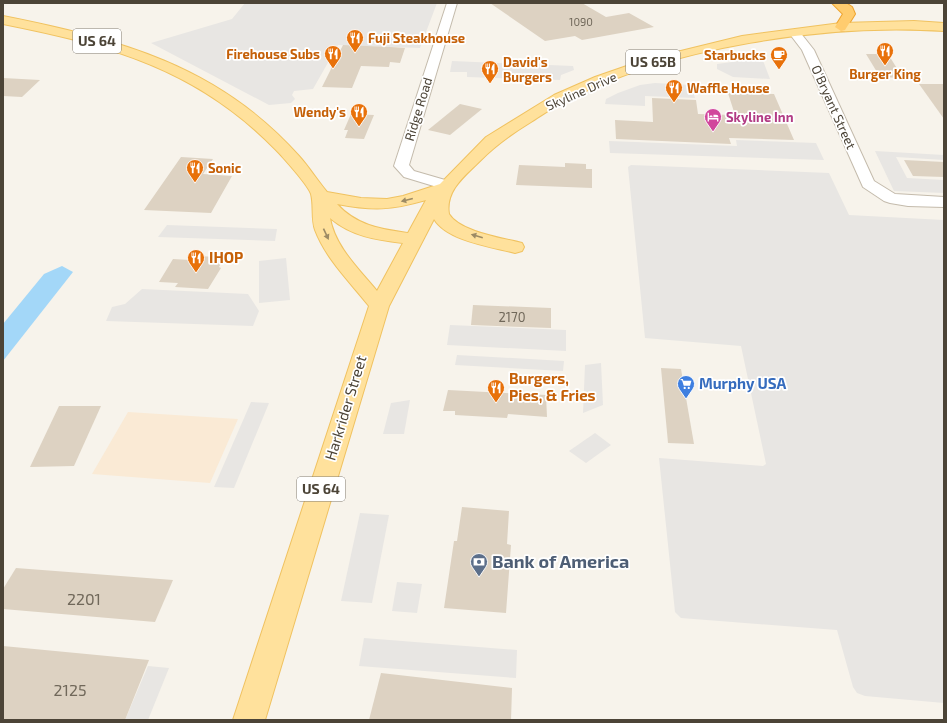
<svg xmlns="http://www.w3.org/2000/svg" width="947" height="723" viewBox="0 0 947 723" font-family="'Exo 2',sans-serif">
  <rect width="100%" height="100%" fill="#f7f3eb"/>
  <path fill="#faead5" d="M128 412 238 419 210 483 92 474Z"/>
  <g fill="#e8e6e3">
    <path d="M245 3H437L420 48 338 45 313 89 294 91 292 95 295 99 291 103 269 105 151 43 232 19Z"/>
    <path d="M762 58 770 79 733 77 717 69V64Z"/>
    <path d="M452 61 573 66 574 70 561 75 560 80 467 77V72H450Z"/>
    <path d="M655 83 691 85 695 98 645 96V106L605 104 606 99 618 93 640 85Z"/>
    <path d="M736 140 816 143 824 160 610 153 609 141 737 146Z"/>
    <path d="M875 151 944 155V160L896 157 907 178 944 180V193L894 191Z"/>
    <path d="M631 165 829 173 849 215 944 220V703L865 696 857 693 853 687 837 630 681 618 675 612 659 458 763 466 766 464 741 346 645 338 628 167Z"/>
    <path d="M167 225 277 229 275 241 158 237Z"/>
    <path d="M286 258 290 300 259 303V261Z"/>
    <path d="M142 289 248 294 259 311 253 326 106 321 112 307 125 304Z"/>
    <path d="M450 325 566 330V351L447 345Z"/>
    <path d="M457 355 564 361 563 371 455 365Z"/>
    <path d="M601 363 603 405 583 413 585 365Z"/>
    <path d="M410 400 404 434H383L391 403Z"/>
    <path d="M251 402 269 403 234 488 214 487Z"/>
    <path d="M595 433 611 445 586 463 569 451Z"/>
    <path d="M360 513 389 515 372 603 341 601Z"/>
    <path d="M397 582 422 584 417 613 392 611Z"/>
    <path d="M364 638 517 650 516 678 359 666Z"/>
    <path d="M148 666 169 668 148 720H125Z"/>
  </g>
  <path fill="#a3d7f8" d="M62 266 73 272 3 361V324L44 274Z"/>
  <g fill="#ddd2c2">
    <path d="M490 3H582L606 17 629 13 654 27 582 40 575 36 545 41Z"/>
    <path d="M343 45 391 47 405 48 400 63 390 62 389 67 361 66 352 88 322 87Z"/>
    <path d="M866 54H888L903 78 880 77Z"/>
    <path d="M3 78 40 80 22 97 3 96Z"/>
    <path d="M919 84H944V119Z"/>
    <path d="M728 93 774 94 794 140 729 138 731 144 616 139 615 120 653 122 652 98 696 100 698 114 735 115Z"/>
    <path d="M460 104 482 109 450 135 428 130Z"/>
    <path d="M351 114 374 115 364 139 345 138 348 130H344Z"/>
    <path d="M181 157 213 159 203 174 232 176 211 213 144 210Z"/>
    <path d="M904 160 944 162V177L913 176Z"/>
    <path d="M565 163 586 164V169H592V188L516 185 519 165 565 167Z"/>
    <path d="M193 256 224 257 219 267 221 268 208 289 175 287 178 283 159 282 173 259 190 260Z"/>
    <path d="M473 305 551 308V328L471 325Z"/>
    <path d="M661 368 681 369 694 444 668 443Z"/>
    <path d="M448 390 546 395 547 417 508 414 507 418 455 415V411H443Z"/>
    <path d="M59 406H101L74 466 30 467Z"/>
    <path d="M462 507 509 511 507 544 511 545 506 613 444 608 454 541H457Z"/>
    <path d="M16 568 173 580 155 622 3 609V589Z"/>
    <path d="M3 646 149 660 125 720H3Z"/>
    <path d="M381 673 512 688 511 720H369Z"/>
  </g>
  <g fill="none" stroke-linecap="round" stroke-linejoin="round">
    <defs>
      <g id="minor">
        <path d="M447 3H457L409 165 414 171 452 182 455 185 452 188 447 190 404 177 394 166Z"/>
        <path d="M795 30 799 31 814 50 874 181 895 194 944 197V207L908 206 890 203 884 201 863 187 802 50 789 33Z"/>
      </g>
      <path id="primary" d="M3 16C118 39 218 65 299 156 309 167 317 180 327 192L361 198 387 199 403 196 440 184 486 137 554 95 595 77 644 60 742 36 841 23 914 21 944 23V31C827 23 670 47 565 101 553 107 542 115 531 122 513 133 497 144 481 160 466 175 445 190 449 214 460 232 502 238 522 243L524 247 522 251 515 253C492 247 447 241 434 219L389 306 265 720H233L369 306C350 282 326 259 315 230 311 219 314 205 311 194 308 185 283 157 275 149 197 69 109 45 3 24ZM426 200 408 233C381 229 357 226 337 204 374 211 391 210 426 200ZM330 218C351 236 376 240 403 243L377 291C359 269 335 247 330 218Z"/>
      <path id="motorway" d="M832 3H846L852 7 855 14 845 30 841 31 835 27 843 14Z"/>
    </defs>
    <use href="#minor" stroke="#c4bbac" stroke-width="2"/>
    <use href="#primary" stroke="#f0c260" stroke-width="2"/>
    <use href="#motorway" stroke="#eea32e" stroke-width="2"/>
    <use href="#minor" fill="#fff" fill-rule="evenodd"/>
    <use href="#primary" fill="#ffe19c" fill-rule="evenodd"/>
    <use href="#motorway" fill="#ffcc6e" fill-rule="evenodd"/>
  </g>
  <defs><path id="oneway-solid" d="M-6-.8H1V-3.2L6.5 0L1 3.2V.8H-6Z"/></defs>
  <g fill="#9d8b64">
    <use href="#oneway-solid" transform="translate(407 200) rotate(166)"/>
    <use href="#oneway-solid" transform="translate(326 234) rotate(65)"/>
    <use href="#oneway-solid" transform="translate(477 236) rotate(-164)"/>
  </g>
  <defs>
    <symbol id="restaurant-pin" viewBox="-11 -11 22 30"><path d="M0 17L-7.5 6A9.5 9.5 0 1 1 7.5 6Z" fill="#e8710a" stroke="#fff"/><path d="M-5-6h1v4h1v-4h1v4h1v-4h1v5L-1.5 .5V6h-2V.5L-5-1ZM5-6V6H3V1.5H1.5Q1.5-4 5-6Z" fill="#fff"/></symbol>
    <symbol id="cafe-pin" viewBox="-11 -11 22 30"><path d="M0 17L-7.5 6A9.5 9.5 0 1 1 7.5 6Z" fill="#e8710a" stroke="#fff"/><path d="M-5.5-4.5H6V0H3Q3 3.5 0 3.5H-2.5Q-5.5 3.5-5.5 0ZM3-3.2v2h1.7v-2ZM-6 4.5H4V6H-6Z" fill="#fff"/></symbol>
    <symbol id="hotel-pin" viewBox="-11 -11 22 30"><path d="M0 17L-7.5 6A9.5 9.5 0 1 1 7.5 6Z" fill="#d1479c" stroke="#fff"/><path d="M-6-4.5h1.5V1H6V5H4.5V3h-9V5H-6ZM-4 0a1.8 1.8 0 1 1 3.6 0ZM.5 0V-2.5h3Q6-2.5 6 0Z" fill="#fff"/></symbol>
    <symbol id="supermarket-pin" viewBox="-11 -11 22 30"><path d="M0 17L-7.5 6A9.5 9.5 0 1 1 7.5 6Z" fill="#3f7fe0" stroke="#fff"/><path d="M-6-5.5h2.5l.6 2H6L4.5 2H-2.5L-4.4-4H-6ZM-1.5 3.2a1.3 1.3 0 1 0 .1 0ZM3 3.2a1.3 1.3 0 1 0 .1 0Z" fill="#fff"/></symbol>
    <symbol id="bank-pin" viewBox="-11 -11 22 30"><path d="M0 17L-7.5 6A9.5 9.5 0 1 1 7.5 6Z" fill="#5c6f8a" stroke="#fff"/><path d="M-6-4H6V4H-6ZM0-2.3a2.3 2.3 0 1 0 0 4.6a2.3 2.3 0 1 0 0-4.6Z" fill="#fff"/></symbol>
  </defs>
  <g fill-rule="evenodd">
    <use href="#restaurant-pin" x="345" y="28" width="20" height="27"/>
    <use href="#restaurant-pin" x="875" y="41" width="20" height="27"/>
    <use href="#restaurant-pin" x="323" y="44" width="20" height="27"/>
    <use href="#cafe-pin" x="769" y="45" width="20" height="27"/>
    <use href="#restaurant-pin" x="480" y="59" width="20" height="27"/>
    <use href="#restaurant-pin" x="664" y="78" width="20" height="27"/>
    <use href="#restaurant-pin" x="349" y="102" width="20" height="27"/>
    <use href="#hotel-pin" x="703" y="107" width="20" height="27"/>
    <use href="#restaurant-pin" x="185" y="158" width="20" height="27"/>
    <use href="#restaurant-pin" x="186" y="248" width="20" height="27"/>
    <use href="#supermarket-pin" x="676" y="374" width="20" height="27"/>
    <use href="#restaurant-pin" x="486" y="378" width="20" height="27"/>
    <use href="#bank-pin" x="469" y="552" width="20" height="27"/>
  </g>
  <g text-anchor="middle" stroke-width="3.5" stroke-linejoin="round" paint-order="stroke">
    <g font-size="11" fill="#70685a">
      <text x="581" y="26">1090</text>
    </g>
    <g font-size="13" font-weight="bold" fill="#c56008" stroke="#fff" text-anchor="start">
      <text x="368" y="43">Fuji Steakhouse</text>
      <text x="320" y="59" text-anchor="end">Firehouse Subs</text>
      <text x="766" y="60" text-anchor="end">Starbucks</text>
      <text x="503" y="67">David's<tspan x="503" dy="15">Burgers</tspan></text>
      <text x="885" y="79" text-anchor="middle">Burger King</text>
      <text x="687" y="93">Waffle House</text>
      <text x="346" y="117" text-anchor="end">Wendy's</text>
      <text x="208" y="173">Sonic</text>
    </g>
    <g font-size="13" fill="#4c4437" stroke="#fff">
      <text transform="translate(581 91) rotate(-24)" y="5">Skyline Drive</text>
      <text transform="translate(834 107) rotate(66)" y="5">O'Bryant Street</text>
      <text transform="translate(418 109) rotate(-73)" y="5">Ridge Road</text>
    </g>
    <g font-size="13" font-weight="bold" fill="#b23c85" stroke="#fff" text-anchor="start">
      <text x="726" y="122">Skyline Inn</text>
    </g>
    <g font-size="13" fill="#70685a">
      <text x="512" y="322">2170</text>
    </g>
    <g fill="#fff" stroke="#827c73" stroke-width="1">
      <rect x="73" y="29" width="48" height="24" rx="3"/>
      <rect x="626" y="50" width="54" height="24" rx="3"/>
      <rect x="297" y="477" width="48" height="24" rx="3"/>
    </g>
    <g font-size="14" font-weight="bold" fill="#4c4437">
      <text x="97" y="46">US 64</text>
      <text x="653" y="67">US 65B</text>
      <text x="321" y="494">US 64</text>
    </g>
    <g font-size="15" font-weight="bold" fill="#c56008" stroke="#fff" text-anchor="start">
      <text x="209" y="263">IHOP</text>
      <text x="509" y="384">Burgers,<tspan x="509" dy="17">Pies, &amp; Fries</tspan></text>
    </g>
    <g font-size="15" font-weight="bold" fill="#366cbe" stroke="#fff" text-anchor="start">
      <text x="699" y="389">Murphy USA</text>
    </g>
    <g font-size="15" fill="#4c4437" stroke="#fff">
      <text transform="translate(346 408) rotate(-73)" y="5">Harkrider Street</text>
    </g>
    <g font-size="16" fill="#70685a">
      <text x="84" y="605">2201</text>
      <text x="70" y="696">2125</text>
    </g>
    <g font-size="18" font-weight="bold" fill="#4e5e75" stroke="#fff" text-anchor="start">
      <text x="492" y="568">Bank of America</text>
    </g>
  </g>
  <rect width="947" height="723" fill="none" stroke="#4c4437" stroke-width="8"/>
</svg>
